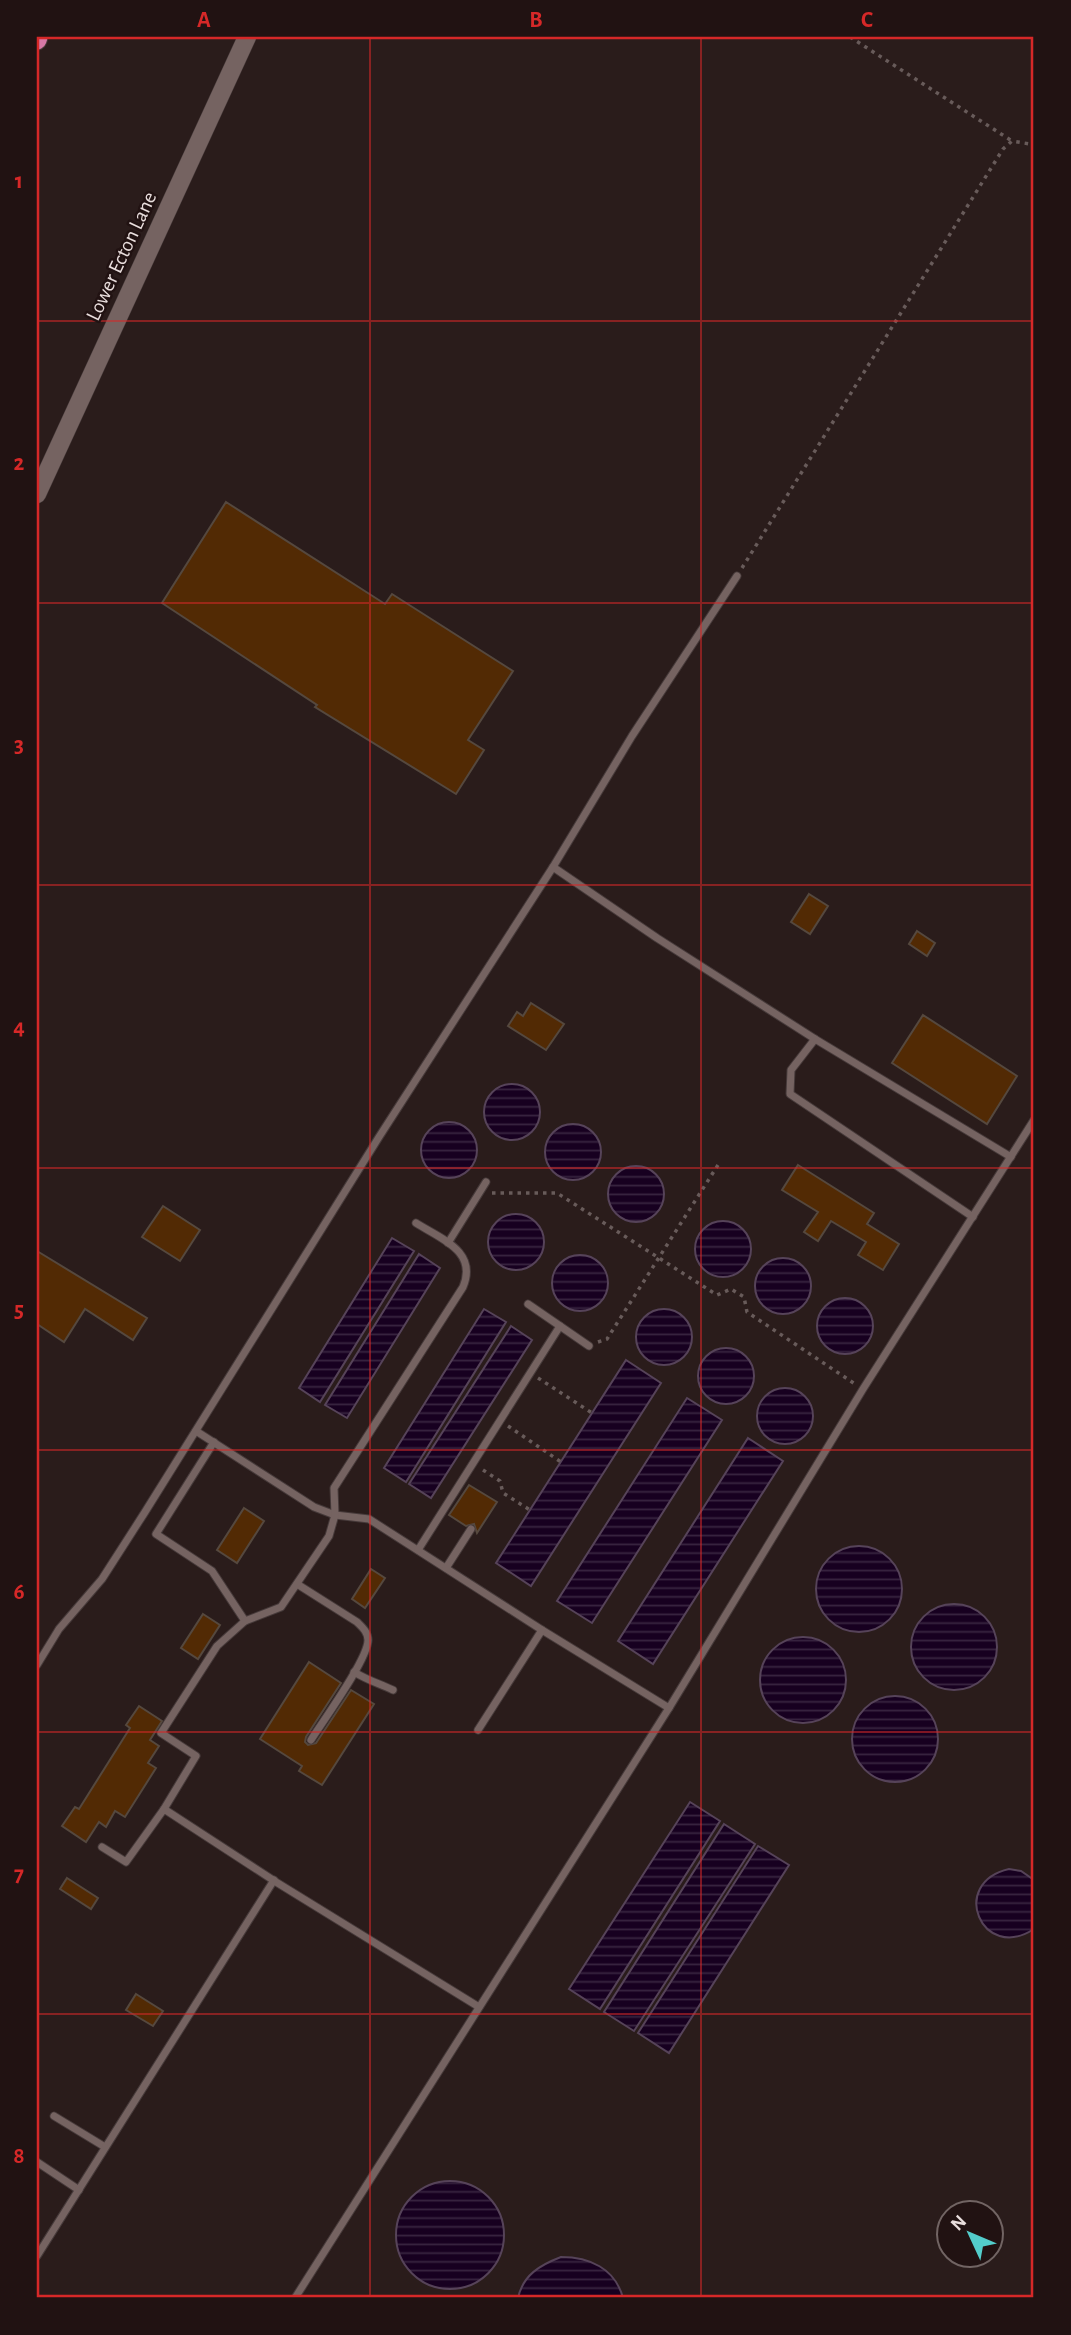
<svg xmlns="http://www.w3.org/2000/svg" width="1071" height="2335" viewBox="0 0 1071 2335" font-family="'Alegreya Sans',sans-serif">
  <defs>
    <pattern id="water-rules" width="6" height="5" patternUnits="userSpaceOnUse" patternTransform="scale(1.75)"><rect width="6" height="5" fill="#170020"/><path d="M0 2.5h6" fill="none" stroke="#392540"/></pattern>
  </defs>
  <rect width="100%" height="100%" fill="#2a1c1b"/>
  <g fill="url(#water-rules)" stroke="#564359" stroke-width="2">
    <circle cx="512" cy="1112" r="28"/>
    <circle cx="449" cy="1150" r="28"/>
    <circle cx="573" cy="1152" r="28"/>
    <circle cx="636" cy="1194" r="28"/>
    <circle cx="516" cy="1242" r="28"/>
    <circle cx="723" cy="1249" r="28"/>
    <path d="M392 1238 414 1251 320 1402 299 1388Z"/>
    <path d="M419 1254 440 1268 347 1418 325 1405Z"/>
    <circle cx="580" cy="1283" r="28"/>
    <circle cx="783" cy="1286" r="28"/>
    <circle cx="845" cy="1326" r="28"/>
    <path d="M484 1309 506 1322 406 1482 384 1468Z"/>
    <circle cx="664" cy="1337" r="28"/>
    <path d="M511 1326 532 1340 431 1498 409 1484Z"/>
    <circle cx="726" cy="1376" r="28"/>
    <path d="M626 1360 661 1383 531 1586 496 1563Z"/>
    <circle cx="785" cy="1416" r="28"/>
    <path d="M687 1398 722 1420 592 1623 557 1601Z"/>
    <path d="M748 1438 783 1461 653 1664 618 1641Z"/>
    <circle cx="859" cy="1589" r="43"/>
    <circle cx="954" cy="1647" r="43"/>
    <circle cx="803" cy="1680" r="43"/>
    <circle cx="895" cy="1739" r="43"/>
    <path d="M690 1802 720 1821 600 2009 569 1989Z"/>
    <path d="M724 1824 755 1844 634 2031 604 2012Z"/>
    <path d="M758 1846 789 1865 669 2053 638 2033Z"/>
    <path d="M1009 1869 1021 1871 1034 1880V1929C982 1963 948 1883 1009 1869Z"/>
    <circle cx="450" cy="2235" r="54"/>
    <path d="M561 2257C589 2257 615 2268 623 2298H518C523 2275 540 2265 561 2257Z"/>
  </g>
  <g fill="#522a04" stroke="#55483e" stroke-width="2">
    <path d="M226 502 385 604 392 594 513 671 468 740 484 750 456 794 315 707 317 705 162 603Z"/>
    <path d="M809 894 828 906 810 934 791 922Z"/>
    <path d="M917 931 935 943 927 956 909 944Z"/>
    <path d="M531 1003 564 1024 546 1050 508 1026 517 1012 523 1016Z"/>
    <path d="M923 1015 1017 1076 987 1124 892 1063Z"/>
    <path d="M798 1165 874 1213 867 1224 899 1244 883 1270 858 1255 866 1242 831 1221 818 1241 804 1232 818 1212 782 1190Z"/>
    <path d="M163 1206 200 1230 180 1261 142 1237Z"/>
    <path d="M37 1251 147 1318 133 1340 85 1309 64 1342 37 1324Z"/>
    <path d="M469 1485 497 1502 477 1533 474 1524 466 1526 449 1515Z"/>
    <path d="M244 1508 264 1521 237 1563 217 1550Z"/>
    <path d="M371 1569 385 1578 365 1608 352 1599Z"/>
    <path d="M203 1614 220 1625 198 1659 181 1648Z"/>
    <path d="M309 1662 341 1683 306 1737 305 1742 308 1745 316 1743 351 1690 374 1704 322 1785 299 1771 302 1766 260 1739Z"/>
    <path d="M139 1706 162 1721 150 1740 159 1746 148 1763 156 1768 125 1817 115 1811 106 1827 99 1822 86 1842 62 1826 75 1807 79 1809 130 1728 126 1725Z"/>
    <path d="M67 1878 98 1898 91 1909 60 1889Z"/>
    <path d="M136 1994 163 2011 153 2026 126 2010Z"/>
  </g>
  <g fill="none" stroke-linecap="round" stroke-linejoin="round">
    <defs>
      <g id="service">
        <path d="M553 867 632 736 737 576"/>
        <path d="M815 1039 791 1070 790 1094 973 1217"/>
        <path d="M448 1243 486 1182"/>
        <path d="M560 1326 589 1346"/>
        <path d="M196 1431 314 1507 335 1515 369 1519 542 1630 669 1708"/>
        <path d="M214 1442 156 1534 212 1571 245 1621"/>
        <path d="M418 1550 560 1326 528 1304"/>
        <path d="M446 1568 471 1529"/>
        <path d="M297 1584 357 1622C362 1627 368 1632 368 1640 368 1659 323 1721 311 1740"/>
        <path d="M37 1665 59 1629 102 1579 145 1512 379 1137 553 867 657 938 815 1039 1011 1157"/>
        <path d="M354 1672C369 1681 378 1683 393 1690"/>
        <path d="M478 1730 542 1630"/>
        <path d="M164 1809 196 1756 161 1733 217 1646 245 1621 281 1607 329 1536 335 1515 334 1488 463 1287C478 1251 441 1239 416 1223"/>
        <path d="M102 1847 126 1862 164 1809 276 1882 479 2007"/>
        <path d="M54 2116 105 2147"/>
        <path d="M37 2162 79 2190"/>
        <path d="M37 2256 274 1880"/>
        <path d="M295 2298 669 1708 863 1389 1034 1120"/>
      </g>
      <path id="tertiary" d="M37 494 247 37"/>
      <path id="trunk" d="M37 40 38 37"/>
    </defs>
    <use href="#service" stroke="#463a3a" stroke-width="9"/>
    <use href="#tertiary" stroke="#463a3a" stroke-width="19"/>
    <use href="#trunk" stroke="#463a3a" stroke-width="21"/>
    <g stroke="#685b5a" stroke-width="3.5" stroke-dasharray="3.5 5" stroke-linecap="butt">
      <path d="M850 37 1012 141"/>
      <path d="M742 568 1003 149 1012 141 1030 144 1034 148"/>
      <path d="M492 1193H557L717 1295 731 1289 744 1297 747 1312 855 1384"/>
      <path d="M598 1342 607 1339 718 1165"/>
      <path d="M538 1378 592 1413"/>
      <path d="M508 1426 561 1462"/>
      <path d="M483 1470 500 1481 503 1493 530 1510"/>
    </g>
    <use href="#service" stroke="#756361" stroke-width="7"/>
    <use href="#tertiary" stroke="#756361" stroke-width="18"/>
    <use href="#trunk" stroke="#d678a6" stroke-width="19"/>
  </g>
  <path fill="none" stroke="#d62828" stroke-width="2" stroke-opacity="0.55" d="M370 37V2298M701 37V2298M37 321H1034M37 603H1034M37 885H1034M37 1168H1034M37 1450H1034M37 1732H1034M37 2014H1034"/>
  <g text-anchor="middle" stroke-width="5" stroke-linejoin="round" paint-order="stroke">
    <g font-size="21" fill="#e9dedd" stroke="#211212">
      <text transform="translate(121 256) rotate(-65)" y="7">Lower Ecton Lane</text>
    </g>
  </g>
  <rect width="1071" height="2335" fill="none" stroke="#211212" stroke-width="77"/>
  <g transform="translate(970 2234) rotate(314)"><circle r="33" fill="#211212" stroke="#716463" stroke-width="2"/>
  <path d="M0-5L12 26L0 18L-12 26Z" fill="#53cdcb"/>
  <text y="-10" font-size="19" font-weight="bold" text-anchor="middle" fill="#e9dedd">N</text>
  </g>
  <rect x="38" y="38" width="994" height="2258" fill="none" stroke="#d62828" stroke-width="2.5"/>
  <g font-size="23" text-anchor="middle" font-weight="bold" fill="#d62828">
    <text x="204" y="27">A</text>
    <text x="536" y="27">B</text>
    <text x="867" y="27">C</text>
    <text x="19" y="188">1</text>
    <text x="19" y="470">2</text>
    <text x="19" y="752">3</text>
    <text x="19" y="1034">4</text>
    <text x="19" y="1317">5</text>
    <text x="19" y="1599">6</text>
    <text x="19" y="1881">7</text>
    <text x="19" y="2163">8</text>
  </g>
</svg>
